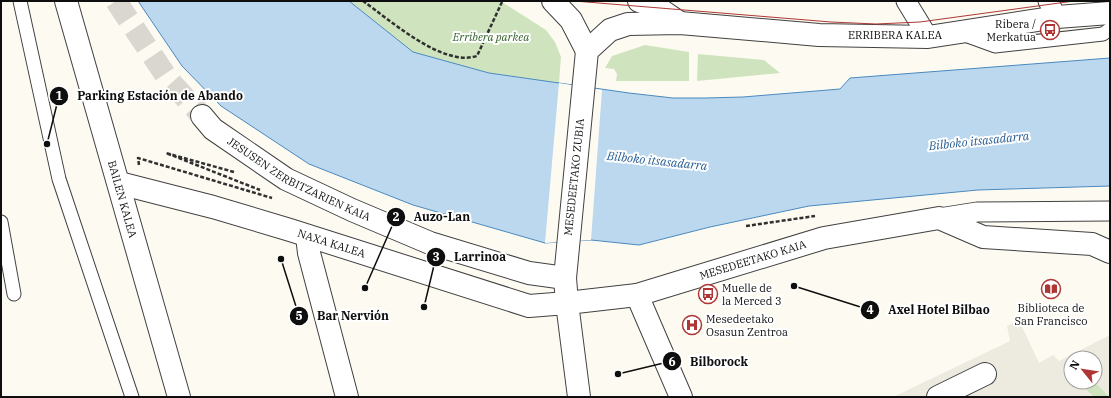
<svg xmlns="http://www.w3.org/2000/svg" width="1111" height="398" viewBox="0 0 1111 398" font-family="'IBM Plex Serif',serif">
  <rect width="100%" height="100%" fill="#fdfbf1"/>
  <g fill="#cfe4be">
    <path d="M349 1 502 2 546 30 555 42 561 57 559 83 489 73 413 52Z"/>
    <path d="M645 45 689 52V81H616L617 74 614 69 605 68 612 56Z"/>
    <path d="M698 54 764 60 780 73 697 81Z"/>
    <path d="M1077 382H1095L1110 397H1094Z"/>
  </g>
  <path fill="#edeae0" d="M1019 320 1039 363 1053 355 1059 361 1110 335V397L1095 382V358H1071V382H1077L1094 397H893L1010 341 1007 326Z"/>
  <path fill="#bbd8ef" stroke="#4a89be" d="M138 1H349L413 52 489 73 629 93 673 98H705L743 97 840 89 850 78 1110 58V186L978 190 809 206 710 227 639 245 591 240 545 243 413 205 309 164 221 106 182 66Z"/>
  <path fill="#fdfbf1" d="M559 83 602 90 591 240 545 243Z"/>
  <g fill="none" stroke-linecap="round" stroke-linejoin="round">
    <path stroke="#d9d7cf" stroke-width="22" stroke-dasharray="22 11" stroke-linecap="butt" d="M116 1 168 79 202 116"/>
    <defs>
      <g id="service">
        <path d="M20 1 59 179 132 397"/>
        <path d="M962 34 995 46 1103 34 1110 29"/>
        <path d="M1 222 14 294"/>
      </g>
      <g id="pedestrian">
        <path d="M906 1 928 37"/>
        <path d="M1048 1 1057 17"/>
        <path d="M939 218 977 212 1110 211"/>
      </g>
      <g id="minor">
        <path id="s1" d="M66 1 179 397"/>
        <path d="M553 1 571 20 587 51"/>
        <path d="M639 1 658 8 680 23"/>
        <path id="s2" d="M202 116 213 129 286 179 352 210 430 243 529 273 565 278"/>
        <path id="s3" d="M119 183 213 207 290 230 529 306 567 303 579 397"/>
        <path d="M307 236 309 253 347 397"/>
        <path d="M637 295 681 397"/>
        <path d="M938 397 985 374"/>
      </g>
      <g id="tertiary">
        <path id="s4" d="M1110 13 1057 17 928 37 819 35 680 23 628 24 610 30 587 51 565 278 567 303 637 295 824 238 939 218 983 237 1092 244 1110 252"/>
      </g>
    </defs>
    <use href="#service" stroke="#414141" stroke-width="15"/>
    <use href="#pedestrian" stroke="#414141" stroke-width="21"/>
    <use href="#minor" stroke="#414141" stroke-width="24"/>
    <use href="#tertiary" stroke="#414141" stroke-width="24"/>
    <g stroke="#303030" stroke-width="2.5" stroke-dasharray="4 2" stroke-linecap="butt">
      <path d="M363 1C390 20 442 67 477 56L502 2"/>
      <path d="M139 165 138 158 272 198"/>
      <path d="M234 172 166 153 260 190"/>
      <path d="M746 226 815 216"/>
    </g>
    <use href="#service" stroke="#fff" stroke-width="13"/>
    <use href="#pedestrian" stroke="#fff" stroke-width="19"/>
    <use href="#minor" stroke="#fff" stroke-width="22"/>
    <use href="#tertiary" stroke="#fff" stroke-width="22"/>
    <path stroke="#ae3736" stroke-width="1" d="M574 1 831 22 876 24 920 22 1074 1"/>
  </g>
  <defs>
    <symbol id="bus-ring" viewBox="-11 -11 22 22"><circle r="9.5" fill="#fff" stroke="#ae3736" stroke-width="1.5"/><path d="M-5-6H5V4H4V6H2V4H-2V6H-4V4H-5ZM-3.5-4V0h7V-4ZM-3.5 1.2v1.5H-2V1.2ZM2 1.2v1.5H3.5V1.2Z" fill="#ae3736"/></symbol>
    <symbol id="library-ring" viewBox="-11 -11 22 22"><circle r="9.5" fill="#fff" stroke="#ae3736" stroke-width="1.5"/><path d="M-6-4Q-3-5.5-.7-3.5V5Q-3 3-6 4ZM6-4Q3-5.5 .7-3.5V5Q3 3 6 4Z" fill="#ae3736"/></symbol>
    <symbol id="hospital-ring" viewBox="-11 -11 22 22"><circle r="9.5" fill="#fff" stroke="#ae3736" stroke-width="1.5"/><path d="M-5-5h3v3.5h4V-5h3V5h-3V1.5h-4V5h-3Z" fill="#ae3736"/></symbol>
  </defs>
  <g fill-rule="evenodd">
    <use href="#bus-ring" x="1039" y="19" width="22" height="22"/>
    <use href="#library-ring" x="1040" y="278" width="22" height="22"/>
    <use href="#bus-ring" x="697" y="283" width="22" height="22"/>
    <use href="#hospital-ring" x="681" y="314" width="22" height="22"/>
  </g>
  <g text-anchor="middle" stroke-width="4" stroke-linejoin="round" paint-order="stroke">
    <g font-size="11" fill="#0e0e0e" stroke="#fff" text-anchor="start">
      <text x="1036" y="28" text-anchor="end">Ribera /<tspan x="1036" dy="13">Merkatua</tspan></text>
      <text x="722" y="292">Muelle de<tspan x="722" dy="13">la Merced 3</tspan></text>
      <text x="1051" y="312" text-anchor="middle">Biblioteca de<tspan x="1051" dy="13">San Francisco</tspan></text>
      <text x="706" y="323">Mesedeetako<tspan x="706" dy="13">Osasun Zentroa</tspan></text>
    </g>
    <g font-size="11" fill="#0e0e0e" stroke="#fff">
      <text x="895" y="39">ERRIBERA KALEA</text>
      <text transform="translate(574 177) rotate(-84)" y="4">MESEDEETAKO ZUBIA</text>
      <text dy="4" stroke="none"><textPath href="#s2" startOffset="117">JESUSEN ZERBITZARIEN KAIA</textPath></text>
      <text dy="4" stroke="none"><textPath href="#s1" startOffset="206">BAILEN KALEA</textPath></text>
      <text dy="4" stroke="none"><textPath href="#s3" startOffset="221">NAXA KALEA</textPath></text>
      <text dy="4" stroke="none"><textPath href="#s4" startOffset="979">MESEDEETAKO KAIA</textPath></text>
    </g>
    <g font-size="11" font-style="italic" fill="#2e5e25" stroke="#fff">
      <text x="491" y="41">Erribera parkea</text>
    </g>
    <g font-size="12" font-style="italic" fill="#255c92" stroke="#fff">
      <text transform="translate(979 141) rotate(-6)" y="4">Bilboko itsasadarra</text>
      <text transform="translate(657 161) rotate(6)" y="4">Bilboko itsasadarra</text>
    </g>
  </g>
  <path fill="none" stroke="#0e0e0e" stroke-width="1.5" d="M47 144L59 96M365 288L396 217M424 307L436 257M794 286L870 310M281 259L299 316M618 374L672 361"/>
  <g fill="#0e0e0e" stroke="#fff" stroke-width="1.5">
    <circle cx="47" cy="144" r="4"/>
    <circle cx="365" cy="288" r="4"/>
    <circle cx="424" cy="307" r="4"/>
    <circle cx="794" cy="286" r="4"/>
    <circle cx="281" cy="259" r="4"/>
    <circle cx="618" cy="374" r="4"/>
    <circle cx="59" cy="96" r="10"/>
    <circle cx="396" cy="217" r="10"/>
    <circle cx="436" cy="257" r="10"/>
    <circle cx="870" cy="310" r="10"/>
    <circle cx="299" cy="316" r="10"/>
    <circle cx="672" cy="361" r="10"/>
  </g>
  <g font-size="12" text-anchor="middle" font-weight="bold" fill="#fff">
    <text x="59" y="100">1</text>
    <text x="396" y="221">2</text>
    <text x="436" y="261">3</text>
    <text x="870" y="314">4</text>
    <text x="299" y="320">5</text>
    <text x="672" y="366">6</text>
  </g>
  <g font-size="12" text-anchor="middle" font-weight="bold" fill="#0e0e0e" stroke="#fff" stroke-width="4" stroke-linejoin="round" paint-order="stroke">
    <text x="160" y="100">Parking Estación de Abando</text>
    <text x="442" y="221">Auzo-Lan</text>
    <text x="480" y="261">Larrinoa</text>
    <text x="939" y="314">Axel Hotel Bilbao</text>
    <text x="353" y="320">Bar Nervión</text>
    <text x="719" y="366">Bilborock</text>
  </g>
  <rect width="1111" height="398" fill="none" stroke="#0e0e0e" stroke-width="4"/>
  <g transform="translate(1083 370) rotate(300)"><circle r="19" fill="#ffffff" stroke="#9f9f9f"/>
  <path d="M0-3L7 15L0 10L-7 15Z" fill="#ae3736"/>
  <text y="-6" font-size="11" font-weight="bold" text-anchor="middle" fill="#0e0e0e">N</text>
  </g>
</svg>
